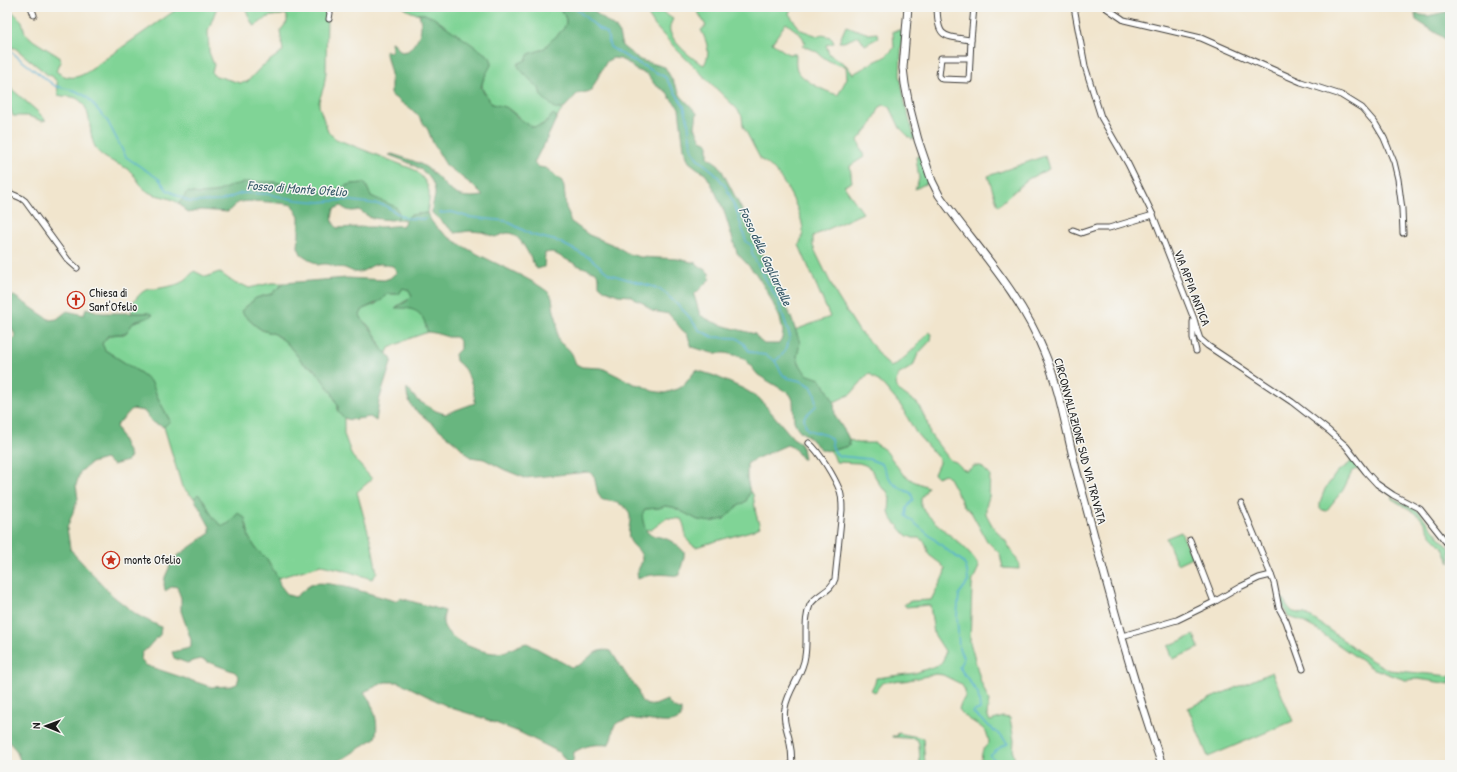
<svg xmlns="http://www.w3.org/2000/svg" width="1457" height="772" viewBox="0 0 1457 772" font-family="'Patrick Hand',sans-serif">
  <rect width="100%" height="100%" fill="#f6f6f2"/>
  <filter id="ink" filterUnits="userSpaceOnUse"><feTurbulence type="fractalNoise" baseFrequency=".025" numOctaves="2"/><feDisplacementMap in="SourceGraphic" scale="8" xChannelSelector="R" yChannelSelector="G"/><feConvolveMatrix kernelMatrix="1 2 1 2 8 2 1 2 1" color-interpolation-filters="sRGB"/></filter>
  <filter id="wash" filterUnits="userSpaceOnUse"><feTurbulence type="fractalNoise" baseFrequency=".012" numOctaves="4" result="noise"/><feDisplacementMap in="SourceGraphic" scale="16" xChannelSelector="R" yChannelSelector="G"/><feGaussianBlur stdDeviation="0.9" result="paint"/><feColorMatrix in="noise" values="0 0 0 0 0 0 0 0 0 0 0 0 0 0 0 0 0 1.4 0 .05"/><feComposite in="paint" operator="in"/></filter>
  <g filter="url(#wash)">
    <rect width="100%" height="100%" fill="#f1e5cd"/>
    <g fill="#80d496" stroke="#4e7859" fill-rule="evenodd">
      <path d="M7 7H8L22 21 25 33 34 41 58 56 61 62 56 71C73 85 87 73 101 62L180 7H217L208 31 209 52 214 65 212 72 213 75 240 83 247 82 261 67 283 51 280 31 287 22V16L285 14C279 16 277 15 272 16 265 17 260 24 254 26L250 20 245 7H324L327 12 326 72 324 86 319 101V106L328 132 336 139 415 170C431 185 431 192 427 213L410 215 407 221 401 219H398L399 213 371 196 365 183 351 184 344 187 315 194 295 187 274 182 214 193 200 194 187 192 179 204C172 197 159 197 150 193 140 188 138 178 130 171 120 163 105 161 97 150 86 135 95 108 76 98 70 96 64 97 58 95L57 82 52 76 48 75 15 48 7 47Z"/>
      <path d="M403 7H557C580 27 553 34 544 49L529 54 520 69 539 88 556 109H563L557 117 553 115C532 138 528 123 510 110 505 106 498 108 493 104 492 104 489 100 489 99 481 88 480 86 486 74L425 14C416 14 411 13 403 7Z"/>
      <path d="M641 7H655L673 19C671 23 669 27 670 31 673 43 693 60 704 65 711 53 707 42 701 30L706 26 695 7H791L789 14 801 30 818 36 822 35 831 37 834 43 826 45 829 54 846 65 853 74 874 62 885 57 894 48 893 31 900 30 902 35 900 75 906 108 915 139H911L900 128 890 107 884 105 880 107 871 125 858 140 864 157 850 166 852 182 844 186 863 213 813 236V246L816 253 837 296 859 331 873 346 881 358 891 367C906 359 917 345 929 332L932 334 931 340 918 354 913 366 898 375 896 381 897 389 918 404 927 422 930 434 950 460 956 462 963 469 967 471 974 466H981L990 475 989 497 986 506V514L993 527 1005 540 1019 563V569L1003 568 1000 554 987 541 971 512 964 506 949 478 945 474 937 477 934 474 939 463V459L916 433 901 406 884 386 869 373 851 394 834 402 820 379 806 375 802 369 797 357 800 343 795 330 830 317 799 245C801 240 803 235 803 230 802 211 779 167 761 160L743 126 742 116 737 109 678 51 655 26 646 12ZM786 23 799 33 803 38 805 43 802 46C807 48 813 49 817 52 826 60 834 65 846 66L847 78 838 95C826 92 803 81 797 70 795 66 796 59 796 54H788L772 43Z"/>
      <path d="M846 26 869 34 877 33 878 38 865 45 859 36 844 42H839Z"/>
      <path d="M7 85 37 111 46 120 42 121 28 116H13L8 101Z"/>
      <path d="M920 155 929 182 915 189 919 179 916 157Z"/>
      <path d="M1045 156 1049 169 1028 179 998 206 988 176Z"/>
      <path d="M194 271 206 277 219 272 236 284 243 285 249 288 271 283H284L271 294 256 298 241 311 246 317 256 326 262 330 275 334 286 342 304 364 311 367 316 371 332 393 338 406V412L344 418V434L352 456 372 479 357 492 372 546 377 573 372 579 340 569 321 565 278 578 267 559 257 550 249 538 247 525 238 513 229 524 223 526C208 519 210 504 198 494L194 498 182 487 164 427 170 421 157 396 152 383 142 374 105 350 102 344C108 333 114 335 125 334L134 322 147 318 148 313H132L130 305C136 300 139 293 146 290 149 289 152 289 156 289 173 285 181 287 194 271Z"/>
      <path d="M403 288 409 290 412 296C407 301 401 303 396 307 409 308 421 308 425 323 426 327 426 329 428 332L411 338 389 348 387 353 382 350 377 337 368 325 363 321 360 315 363 309 376 304 386 294H399Z"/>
      <path d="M849 439 857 443H875L886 451 902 473 913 481 928 487 921 499V506C935 528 970 545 979 567L973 580 972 587 970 642 981 682 989 701 987 715 990 721 1003 717 1010 718 1014 740 1013 753 1016 765H980C983 755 979 752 989 743 988 723 969 725 959 709L961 703 965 697V690L961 684 943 675 936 674 904 681 884 682 875 692 871 690 875 683 876 678 915 673 941 664 944 658 945 651 934 634 930 605 906 607 904 604 911 601 931 600 944 575 945 569 941 564 929 555 925 542 919 538H913L906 535 891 518 889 512 890 498 887 491 881 487 871 469 865 465 859 463 836 462 833 454 829 451 849 446Z"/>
      <path d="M1352 460 1357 465 1360 471 1357 469 1352 472 1343 490 1326 511 1320 509V502L1325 489 1337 472 1349 464Z"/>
      <path d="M750 492 753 494 756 514 760 527 754 530 696 547C681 540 688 530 681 519L667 518 651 530 644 529 641 515 645 509 659 508 665 506 673 507 698 520 724 519 734 509 746 501Z"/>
      <path d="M1392 497 1418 511 1450 549V563L1442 546 1432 536 1421 518 1414 512 1392 499Z"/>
      <path d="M1181 532 1192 557 1177 564 1166 538Z"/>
      <path d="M1280 595 1289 608 1293 612 1305 614 1321 624 1369 659 1389 670 1450 676V684L1418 679 1405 680 1372 668 1314 628 1299 620 1288 617 1281 602Z"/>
      <path d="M1194 635 1199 648 1173 659 1168 646Z"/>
      <path d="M1272 672 1293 721 1208 757 1188 708Z"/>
      <path d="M898 733 923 738 925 765H920L919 744 917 739 892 737V736H897Z"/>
    </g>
    <g fill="#68b67f" stroke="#42694e">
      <path d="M557 7H592L596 13 618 30 622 46 640 60 665 67 681 96 697 113 695 127 701 140 708 143V157L719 165 744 214 754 240 768 263 791 317 800 343 797 357 799 363 806 374 820 379 824 384 834 402 835 416 846 433 849 439V446L829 451 822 450 812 441 808 436 801 432 797 427 794 421 793 400 790 394 758 375 745 359 739 356 725 353H712L692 347 687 334 682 330 669 314 652 311 643 303 636 300 631 296 618 295 605 290 599 285V278L596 272 577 265 552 252 545 253 544 267 537 269C530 259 521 232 507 233 503 234 498 236 495 237L482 232 469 231 455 233 432 213C431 205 436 198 435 191 433 170 405 161 389 155L392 154C404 158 417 161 427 168 450 186 449 201 483 196L472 185 446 165 433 143 428 130 417 114 391 95V74L385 50 390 52 392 50 391 42 394 43 401 52 408 51C419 39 424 31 419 14H425L434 18 490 57 492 63 483 80 481 87 484 93 492 104 506 107 521 120 533 127 540 126 546 123 553 114 557 117 544 145 540 151 534 163 539 167 546 168 562 181 564 187 566 208 569 214 570 221 589 235 616 246 629 254 640 257 678 259 696 263 709 273 710 279 694 295 700 315C719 327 735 328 755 334L759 340 764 344H778L782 338 783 332 780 318 767 291 756 274 737 253 724 211 713 187 706 175 689 162 684 149 679 108 670 98 667 92 655 85 647 74 634 69 630 64 620 59 613 58 607 61 600 73 591 91 577 94 563 109H556L541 96 539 88 529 79 520 69 517 64 526 60 529 54 544 49C553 34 580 27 557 7Z"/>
      <path d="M1450 11V42L1416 20 1415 14 1428 16Z"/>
      <path d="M274 182 295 187 315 194 344 187 351 184 365 183 371 196 396 207 399 213 398 219 391 220 371 218 359 210C351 212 347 211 341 206L334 209C332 217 331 221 337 228 352 227 366 227 381 227 388 227 395 225 402 226L410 215 427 213C438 245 520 269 548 292 554 297 552 304 554 311 555 315 557 319 557 323 558 328 556 333 558 338 559 345 566 345 570 351 573 354 574 360 576 364L582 367 602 368 634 384 641 385 652 391 665 393 678 389 684 385 696 370 715 376 744 389 759 398 793 438 801 443 804 459H802L794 448 787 445 753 460 747 464V478L750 492 746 501 734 509 724 519 711 522 698 520 673 507 665 506 659 508 645 509C642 514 642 515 643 521 648 541 654 533 669 540 675 543 680 547 684 552 685 560 680 567 680 575L678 576C664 574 651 573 638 579 635 568 642 568 642 558 641 549 631 546 629 538 627 530 631 523 630 516 628 503 611 501 602 500L598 494 594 476 589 472 525 478 505 470 484 459 470 457 457 444 413 408C409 402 406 395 407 388L417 400 436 411 445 414 475 403C474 388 469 370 456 361L455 354 460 349V341L455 337H448L435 333 428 332C426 329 426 326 425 323 420 308 408 308 395 308L407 301 412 296 409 290 403 288 399 294H386L382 300 363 309 360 315C363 323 370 327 375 335 378 339 378 345 382 349 385 353 390 355 392 360L379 401 376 421 370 417 350 420 344 418 338 412V406L332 393 316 371 311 367 304 364 286 342 275 334 262 330 256 326 246 317 241 311 256 298 271 294 284 283 347 278 384 280 390 278 397 272 393 266C388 266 382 263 378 264 369 265 364 274 354 272 351 271 348 269 345 268 342 267 339 268 336 267 329 264 326 263 318 265L301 254 298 247 299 234V217L292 205C283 203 245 199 238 203 234 205 231 209 228 212L201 210 188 213 179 204 187 192 200 194 214 193 233 185 246 182Z"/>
      <path d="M14 296 50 320 57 319 67 311 84 315 86 308 101 313H149L153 315 147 318 134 322 125 334C114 334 107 333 102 344L105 350 142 374 152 383 157 396 170 421 164 427 152 422 144 411 132 409 116 426 130 456 127 461 113 465 105 459 91 463 80 472 76 485 78 499 67 528 70 548 74 554 113 596 137 615 161 627 160 635C153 640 149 648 142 653L141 660 145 665 211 687 231 686 237 684 239 677 235 672 200 659 187 663 174 658 172 652C179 650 185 650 191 647V640L181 611V598L177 587 173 586 165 591 164 584 165 577 173 559 210 533V527L194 498 198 494C209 503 209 519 223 526L229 523 238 513 245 518 249 538 257 550 267 559 278 578 280 585 288 595 295 597C301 593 307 586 313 584 329 579 378 597 396 601L400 598 445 611C444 614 443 618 443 621 443 639 482 654 498 653 508 652 517 645 527 643L571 667C588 666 590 646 611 651L627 676 638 689 639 696 642 702 648 705H655L667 700C671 706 674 709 681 710V718C677 720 674 722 670 722 657 724 626 713 615 725 611 731 614 737 608 745 593 744 587 745 574 752L573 761 571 763 565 760 561 754 555 750 519 732 477 716 451 708 399 682H385L364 692C373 704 380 723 375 738L346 757 330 765H22L16 750 7 740V343L16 337 7 319V297Z"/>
    </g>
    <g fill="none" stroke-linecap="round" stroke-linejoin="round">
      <g stroke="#57afd4" stroke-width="1.5">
        <path d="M574 7 598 28 607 33 610 47 630 59 665 77 684 106 688 121 690 139 693 152 698 159 714 172 726 187 737 212 746 241 752 246V254L779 303 790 336 787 347 782 355 775 361"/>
        <path d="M12 52 21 60 55 86 76 91 87 97 108 122 126 157 159 179 167 190 190 202 221 201 242 193 267 194 297 200 320 202 344 200 384 205 405 218 425 219"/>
        <path d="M440 213 452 212 468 217 506 221 532 235 557 241 590 258 609 274 654 287 663 291 686 313 699 330 713 337 737 338 743 343 749 351 757 354 766 355 775 361 783 375 788 378 801 381 811 386 815 394 816 406 804 417 805 424 808 430 826 435 831 439C832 446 833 452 839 456L869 459 882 464C891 483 892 485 911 493L913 499 907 508 906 516 952 554C967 562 967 567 968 582L959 594 957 616 959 649 964 657 959 667 978 693 980 709 972 712 1002 737 1008 744 1002 746 990 756 998 762 1007 765"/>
      </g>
    </g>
  </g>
  <g filter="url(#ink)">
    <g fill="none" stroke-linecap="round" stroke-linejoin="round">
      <defs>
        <g id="street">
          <path d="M31 7 34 15"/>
          <path d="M327 7 330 13 329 19"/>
          <path d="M937 7C938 38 942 36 971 40"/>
          <path d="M1074 7 1085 66 1101 117 1128 164 1153 215 1194 319 1197 330 1200 339 1208 346 1292 402 1329 431 1346 446 1366 472 1377 484 1393 495 1420 509 1450 547"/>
          <path d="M1105 7 1124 20 1201 38 1301 82 1341 95 1362 108 1375 123 1384 138 1394 162 1398 179 1402 209 1403 233"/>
          <path d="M970 58H941L939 76 942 79 969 80 971 40 974 7"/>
          <path d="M7 192 21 198 25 201 68 260 77 268"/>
          <path d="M1073 230 1081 233 1096 228H1109L1153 215"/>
          <path d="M1193 322V338L1196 351"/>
          <path d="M1241 503 1271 575"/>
          <path d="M1190 540 1214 602"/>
          <path d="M1122 636 1177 620 1214 602 1240 587 1259 578 1271 575 1274 583 1279 608 1286 621 1303 669"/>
          <path d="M792 765C792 756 791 747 789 738 786 727 783 719 785 708 788 689 803 675 805 656 808 639 803 621 810 605 816 594 831 592 835 579L842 510C842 503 842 497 840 491 835 478 819 451 809 443"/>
        </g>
        <path id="secondary" d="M908 7 903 68 905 84 909 105 918 140 932 181 939 195C976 247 1020 292 1044 352 1060 389 1066 430 1076 469 1103 568 1128 668 1162 765"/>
      </defs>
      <use href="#street" stroke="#3c3a37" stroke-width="7"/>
      <use href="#secondary" stroke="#3c3a37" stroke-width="9"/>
      <use href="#street" stroke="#fff" stroke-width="5"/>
      <use href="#secondary" stroke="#fff" stroke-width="7"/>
    </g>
  </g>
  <defs>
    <symbol id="church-ring" viewBox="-11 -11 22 22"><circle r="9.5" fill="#f6f6f2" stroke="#c8321e" stroke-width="1.5"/><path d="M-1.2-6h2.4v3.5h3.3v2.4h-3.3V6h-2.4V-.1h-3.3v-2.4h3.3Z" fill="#c8321e"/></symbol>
    <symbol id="sight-ring" viewBox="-11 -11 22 22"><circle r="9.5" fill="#f6f6f2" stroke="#c8321e" stroke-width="1.5"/><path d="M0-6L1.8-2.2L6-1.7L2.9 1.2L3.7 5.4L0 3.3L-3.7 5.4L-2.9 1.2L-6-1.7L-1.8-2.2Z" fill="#c8321e"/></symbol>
  </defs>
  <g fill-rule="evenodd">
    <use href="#church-ring" x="66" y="290" width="20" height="20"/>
    <use href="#sight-ring" x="101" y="550" width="20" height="20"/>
  </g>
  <g text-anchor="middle" stroke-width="3" stroke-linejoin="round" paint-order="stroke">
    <g font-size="12" fill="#1c1c1c" stroke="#f6f6f2">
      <text transform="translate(1192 288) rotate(69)" y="4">VIA APPIA ANTICA</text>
      <text transform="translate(1080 441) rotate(75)" y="4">CIRCONVALLAZIONE SUD VIA TRAVATA</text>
    </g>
    <g font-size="12" fill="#1c1c1c" stroke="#f6f6f2" text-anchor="start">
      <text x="89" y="297">Chiesa di<tspan x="89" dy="14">Sant'Ofelio</tspan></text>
      <text x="124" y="564">monte Ofelio</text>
    </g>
    <g font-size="13" font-style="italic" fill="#345766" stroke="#f6f6f2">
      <text transform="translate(297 188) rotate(4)" y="5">Fosso di Monte Ofelio</text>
      <text transform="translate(766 256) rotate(65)" y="5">Fosso delle Gagliardelle</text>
    </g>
  </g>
  <rect width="1457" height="772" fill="none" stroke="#f6f6f2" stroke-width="24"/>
  <g transform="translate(46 726) rotate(271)" stroke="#f6f6f2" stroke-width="3" paint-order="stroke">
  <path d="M0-3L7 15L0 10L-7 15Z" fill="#1c1c1c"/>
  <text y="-6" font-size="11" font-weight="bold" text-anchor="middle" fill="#1c1c1c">N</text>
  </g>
</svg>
